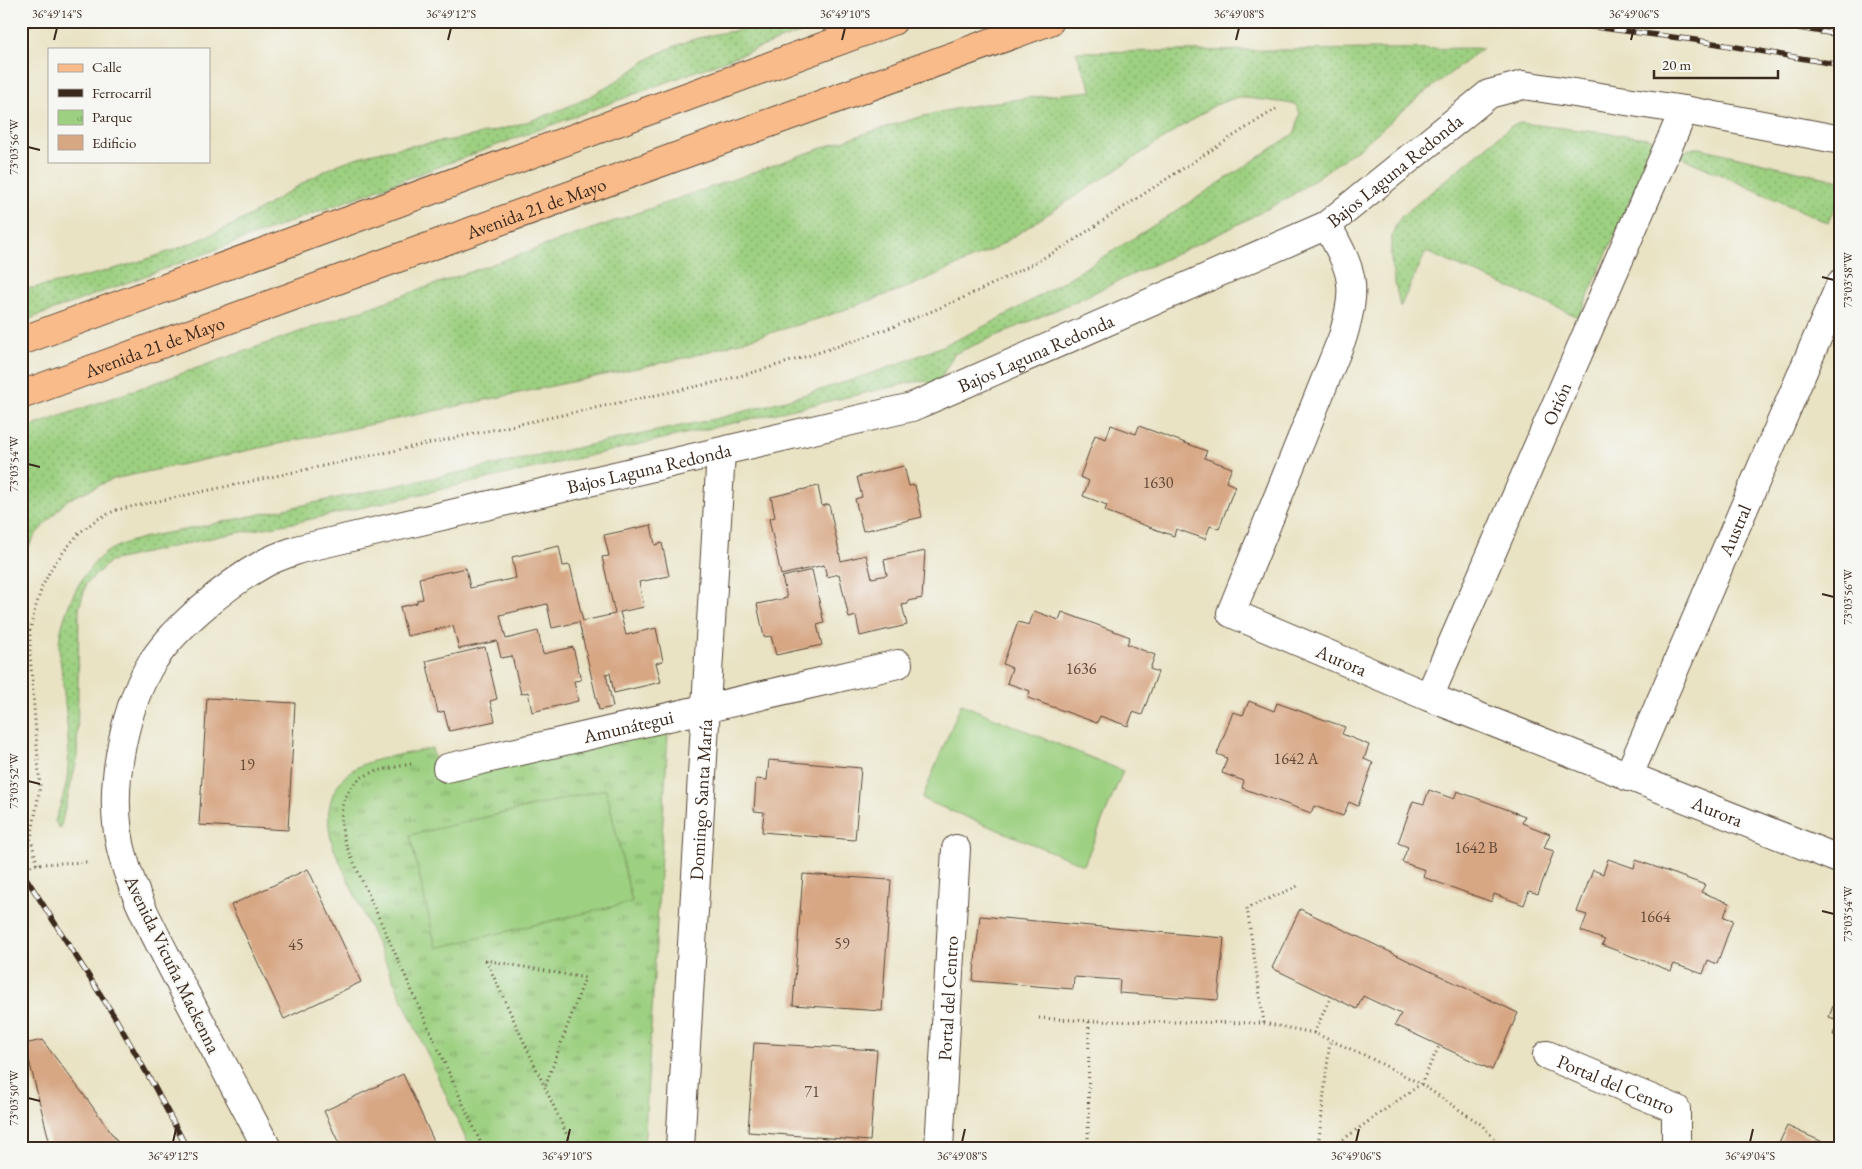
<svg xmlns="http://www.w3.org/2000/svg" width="1862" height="1169" viewBox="0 0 1862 1169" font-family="'EB Garamond',serif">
  <defs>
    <pattern id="grass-dots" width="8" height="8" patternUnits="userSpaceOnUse" patternTransform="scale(1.25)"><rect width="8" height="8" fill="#9dd081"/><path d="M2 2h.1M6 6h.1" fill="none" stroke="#81a969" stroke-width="1.8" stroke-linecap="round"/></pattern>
    <pattern id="park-tufts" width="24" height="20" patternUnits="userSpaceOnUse" patternTransform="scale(1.25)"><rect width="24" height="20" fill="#9dd081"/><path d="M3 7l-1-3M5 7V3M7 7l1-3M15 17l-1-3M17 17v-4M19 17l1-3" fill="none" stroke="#81a969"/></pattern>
  </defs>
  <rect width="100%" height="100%" fill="#f6f6f2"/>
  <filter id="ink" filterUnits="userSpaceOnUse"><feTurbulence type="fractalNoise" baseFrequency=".02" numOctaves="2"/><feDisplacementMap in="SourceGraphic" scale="10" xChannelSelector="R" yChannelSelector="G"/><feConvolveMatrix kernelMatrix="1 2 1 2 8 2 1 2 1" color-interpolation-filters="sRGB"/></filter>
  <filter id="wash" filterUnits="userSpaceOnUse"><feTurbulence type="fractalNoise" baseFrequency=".0096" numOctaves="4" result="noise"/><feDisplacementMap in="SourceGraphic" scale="20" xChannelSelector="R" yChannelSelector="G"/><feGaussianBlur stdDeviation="1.12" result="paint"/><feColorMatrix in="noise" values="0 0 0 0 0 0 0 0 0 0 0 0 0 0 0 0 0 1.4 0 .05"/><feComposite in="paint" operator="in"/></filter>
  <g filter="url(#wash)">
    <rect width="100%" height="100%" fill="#e9e3c4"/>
    <g fill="url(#grass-dots)" stroke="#6c7d50">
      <path d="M757 28 807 30 21 322V290C93 277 171 256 236 223 271 205 303 180 339 164 375 149 414 146 451 140 489 133 527 124 562 109 583 101 603 90 621 78 632 71 643 62 654 56 686 38 721 32 757 28Z"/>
      <path d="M1483 48 1414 101 1362 146 1288 198 1227 230 1074 302 954 354 935 389 926 381 913 382 298 522 220 536 110 561 86 584 79 609 77 760 60 829 55 821C61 804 67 787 68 769 70 738 65 706 62 675 61 665 59 654 59 644 62 612 82 567 110 550 133 537 169 533 194 528L719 418C799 397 881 374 956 340 1004 318 1050 290 1095 262 1162 221 1229 177 1295 133L1300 113 1295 104 1238 97 1215 105 996 248 911 286 824 317 689 357 113 479 67 500 36 534 21 559V430L842 141C876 130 910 119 945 111 993 101 1043 96 1092 91L1076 52Z"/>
      <path d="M1521 123 1647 138 1651 139 1654 145 1579 317 1426 252 1400 307C1395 278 1381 241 1402 216L1503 133 1511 126Z"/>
      <path d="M1700 148 1840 181 1841 192 1828 223 1681 157C1686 149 1691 148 1700 148Z"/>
    </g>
    <path fill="url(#park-tufts)" stroke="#6c7d50" d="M669 717 644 1148H470L334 849C324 820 326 788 354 769 371 758 412 753 432 748L437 770Z"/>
    <g fill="#9dd081" stroke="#6c7d50">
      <path d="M961 704 1123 771 1084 865 922 799Z"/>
      <path d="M606 789 632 902 436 948 410 835Z"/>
    </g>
    <g id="blocks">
      <g fill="#d7a683">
        <path d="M1111 425 1136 434 1139 426 1207 451 1204 458 1232 468 1226 482 1235 486 1219 529 1210 526 1205 539 1176 529 1174 536 1105 511 1107 505 1083 496 1089 481 1080 477 1095 435 1106 439Z"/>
        <path d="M904 466 909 486 915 485 922 517 863 531 855 499 862 497 857 477Z"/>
        <path d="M818 486 822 506 829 504 841 561 866 555 872 578 887 575 884 560 925 551 922 598 908 601V604L902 605 907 625 860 636 856 616 849 618 839 574 827 577 824 565 781 575 769 519 775 517 771 497Z"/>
        <path d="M651 525 655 545 662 543 669 576 639 582 644 607 620 612 626 635 656 628 663 661 656 663 661 682 614 693 610 673 606 674 613 707 599 710 579 622 552 628 547 604 500 615 506 639 538 631 543 654 573 647 581 680 574 681 578 701 532 712 528 692 521 694 512 656 501 658 497 641 459 649 453 626 407 636 400 607 417 603V600L423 599 419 578 466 568 470 588 516 578 512 557 559 546 563 566 570 565 583 621 615 614 602 557 609 556 604 535Z"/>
        <path d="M812 570 824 623 817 625 822 645 776 655 771 636 764 637 757 604 787 598 782 577Z"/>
        <path d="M1034 611 1059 620 1062 612 1130 637 1127 644 1155 655 1150 669 1158 672 1142 715 1133 712 1128 726 1100 716 1097 723 1028 698 1030 691 1007 683 1012 668 1003 664 1018 622 1029 625Z"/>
        <path d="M485 647 497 699 490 701 495 721 449 731 444 711 438 713 426 661Z"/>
        <path d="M207 698 295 703 288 830 199 825Z"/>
        <path d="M1249 701 1274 711 1277 703 1345 727 1342 734 1369 745 1364 759 1373 763 1358 806 1349 802 1343 816 1314 806 1311 813 1242 788 1244 781 1222 773 1227 758 1217 754 1233 712 1243 715Z"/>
        <path d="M769 760 861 768 855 840 762 832 764 812 754 811 756 779 767 780Z"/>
        <path d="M1429 790 1454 799 1457 791 1525 816 1522 823 1550 834 1544 848 1554 851 1538 894 1529 891 1524 905 1494 894 1492 902 1423 877 1425 870 1402 862 1408 847 1398 843 1413 801 1424 804Z"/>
        <path d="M1608 859 1634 868 1636 860 1705 885 1701 892 1729 903 1724 917 1733 920 1717 964 1708 960 1703 974 1674 964 1671 971 1602 945 1605 940 1581 931 1587 915 1577 912 1593 870 1603 874Z"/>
        <path d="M308 869 361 982 284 1019 231 905Z"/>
        <path d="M803 874 891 880 882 1011 793 1005Z"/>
        <path d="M1300 909 1518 1013 1492 1070 1395 1025 1401 1014 1363 996 1357 1009 1272 968Z"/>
        <path d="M980 916 1224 938 1218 1000 1119 993 1120 980 1074 977 1073 989 973 981Z"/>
        <path d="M1841 984V1038L1833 1035 1838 1020 1829 1017Z"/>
        <path d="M42 1040 87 1099 122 1148H75L74 1145 65 1148H51L25 1044Z"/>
        <path d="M754 1043 877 1050 870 1141 748 1132Z"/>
        <path d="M403 1074 437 1148H341L324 1111Z"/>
        <path d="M1787 1126 1836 1148H1777Z"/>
      </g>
    </g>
  </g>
  <g filter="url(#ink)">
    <use href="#blocks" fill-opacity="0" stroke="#554637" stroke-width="1"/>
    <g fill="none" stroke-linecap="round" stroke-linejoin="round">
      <defs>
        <g id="minor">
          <path id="s1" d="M1327 225C1353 273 1358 283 1343 336L1231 613 1429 697 1841 860"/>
          <path id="s2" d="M1429 697 1684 110"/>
          <path id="s3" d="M447 768 898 664"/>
          <path id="s4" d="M1628 777 1841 283"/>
          <path id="s5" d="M1547 1055 1676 1109V1148"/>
          <path id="s6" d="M267 1148C238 1094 210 1040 182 987 161 945 137 905 124 860 114 826 114 789 120 755 125 725 134 695 148 669 170 630 227 584 265 563 276 557 289 553 300 549L912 407 1327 225 1489 94 1523 85 1684 110 1841 140"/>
          <path id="s7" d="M680 1148 721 452"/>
          <path id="s8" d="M939 1148 956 849"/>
        </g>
        <g id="primary">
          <path d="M21 341 893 21"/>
          <path id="s9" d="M21 395 1050 21"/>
        </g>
      </defs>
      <use href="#minor" stroke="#554637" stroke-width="30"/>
      <use href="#primary" stroke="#554637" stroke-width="30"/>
      <g stroke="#554637" stroke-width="3" stroke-dasharray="1 4" stroke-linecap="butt">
        <path d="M411 764C397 767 381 769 369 774 339 787 337 818 346 845L483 1148"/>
        <path d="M37 864 31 839 40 787 30 653V630L35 609 42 587 52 567 65 550 79 533 96 520 116 510 717 382C831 352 944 313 1047 256 1074 242 1098 223 1124 207 1174 174 1225 141 1276 109"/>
        <path d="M21 869 37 864 87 862"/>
        <path d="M485 960 585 978 545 1087"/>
        <path d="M486 960 573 1148"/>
        <path d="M1039 1018 1089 1021 1264 1023 1314 1033 1364 1055 1421 1084 1482 1125 1502 1148"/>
        <path d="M1264 1023 1247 908 1298 886"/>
        <path d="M1314 1033 1331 996"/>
        <path d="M1088 1148 1089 1021"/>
        <path d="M1318 1148 1330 1040"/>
        <path d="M1331 1148 1421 1084 1439 1046"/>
      </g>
      <use href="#minor" stroke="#fff" stroke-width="28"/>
      <use href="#primary" stroke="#fabb8b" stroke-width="28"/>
      <defs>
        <g id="rail">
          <path d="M1548 21 1695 40 1841 65"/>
          <path d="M1756 21 1841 35"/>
          <path d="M21 25 46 21"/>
          <path d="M21 870 116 1019 154 1086 187 1148"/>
        </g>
      </defs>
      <use href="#rail" stroke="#3b2a1e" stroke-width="5.5"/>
      <use href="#rail" stroke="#f6f6f2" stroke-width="4" stroke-dasharray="11" stroke-linecap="butt"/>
    </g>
  </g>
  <path fill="none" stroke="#3b2a1e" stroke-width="2" d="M54 40 57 28M448 40 451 28M842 40 845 28M1236 40 1239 28M1631 40 1634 28M28 147 40 150M1822 277 1834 280M28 464 40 467M1822 594 1834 597M28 781 40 784M1822 911 1834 914M28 1098 40 1101M173 1142 176 1129M567 1142 570 1129M962 1142 965 1129M1356 1142 1359 1129M1750 1142 1753 1129"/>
  <g text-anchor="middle" stroke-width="4" stroke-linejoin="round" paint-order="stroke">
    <g font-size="16" fill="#624937">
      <text x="1158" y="488">1630</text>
      <text x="1081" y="674">1636</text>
      <text x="1296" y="764">1642 A</text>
      <text x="247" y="770">19</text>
      <text x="1476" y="853">1642 B</text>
      <text x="1655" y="922">1664</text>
      <text x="842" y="949">59</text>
      <text x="296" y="950">45</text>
      <text x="812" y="1097">71</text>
    </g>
    <g font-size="19" fill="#3b2a1e" stroke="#f6f6f2">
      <text dy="7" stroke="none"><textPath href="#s6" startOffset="1884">Bajos Laguna Redonda</textPath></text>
      <text dy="7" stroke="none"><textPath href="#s9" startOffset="548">Avenida 21 de Mayo</textPath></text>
      <text dy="7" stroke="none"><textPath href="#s9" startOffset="142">Avenida 21 de Mayo</textPath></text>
      <text dy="7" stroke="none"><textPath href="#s6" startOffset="1479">Bajos Laguna Redonda</textPath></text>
      <text dy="7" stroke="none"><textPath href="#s2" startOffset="320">Orión</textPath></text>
      <text dy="7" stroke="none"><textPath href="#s6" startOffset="1074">Bajos Laguna Redonda</textPath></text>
      <text dy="7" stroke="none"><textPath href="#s4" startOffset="269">Austral</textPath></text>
      <text dy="7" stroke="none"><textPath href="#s1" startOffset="536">Aurora</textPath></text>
      <text dy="7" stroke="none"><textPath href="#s3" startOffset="186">Amunátegui</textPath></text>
      <text dy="7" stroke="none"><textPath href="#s7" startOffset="349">Domingo Santa María</textPath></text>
      <text dy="7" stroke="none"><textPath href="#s1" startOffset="941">Aurora</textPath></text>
      <text transform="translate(173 964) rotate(64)" y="7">Avenida Vicuña Mackenna</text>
      <text dy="7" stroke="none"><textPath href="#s8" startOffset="150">Portal del Centro</textPath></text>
      <text dy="7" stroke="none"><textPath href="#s5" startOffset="75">Portal del Centro</textPath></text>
    </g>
  </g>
  <rect width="1862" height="1169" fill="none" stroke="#f6f6f2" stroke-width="55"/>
  <rect x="48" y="48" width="162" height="115" fill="#f6f6f2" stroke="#aba49d"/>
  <rect x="58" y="64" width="25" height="8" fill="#fabb8b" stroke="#aba49d"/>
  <text x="92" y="72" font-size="15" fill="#3b2a1e">Calle</text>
  <rect x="58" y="89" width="25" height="8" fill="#3b2a1e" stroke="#aba49d"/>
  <text x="92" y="98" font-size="15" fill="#3b2a1e">Ferrocarril</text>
  <rect x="58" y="110" width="25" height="15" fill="url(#park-tufts)" stroke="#aba49d"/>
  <text x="92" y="122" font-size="15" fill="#3b2a1e">Parque</text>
  <rect x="58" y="135" width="25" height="15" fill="#d7a683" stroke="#aba49d"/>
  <text x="92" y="148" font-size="15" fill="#3b2a1e">Edificio</text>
  <path d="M1654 70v8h124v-8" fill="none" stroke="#3b2a1e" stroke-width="2.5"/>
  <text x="1662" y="70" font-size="15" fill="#3b2a1e" stroke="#f6f6f2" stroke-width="4" paint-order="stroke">20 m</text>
  <rect x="28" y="28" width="1806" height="1114" fill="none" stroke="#3b2a1e" stroke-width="2"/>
  <g font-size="12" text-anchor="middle" fill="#3b2a1e">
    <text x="57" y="18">36°49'14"S</text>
    <text x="451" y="18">36°49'12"S</text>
    <text x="845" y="18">36°49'10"S</text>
    <text x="1239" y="18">36°49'08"S</text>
    <text x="1634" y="18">36°49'06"S</text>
    <text transform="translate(14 147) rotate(-90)" y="4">73°03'56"W</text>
    <text transform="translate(1848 280) rotate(-90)" y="4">73°03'58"W</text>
    <text transform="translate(14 464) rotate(-90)" y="4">73°03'54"W</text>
    <text transform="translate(1848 597) rotate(-90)" y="4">73°03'56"W</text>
    <text transform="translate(14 781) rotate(-90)" y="4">73°03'52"W</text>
    <text transform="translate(1848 914) rotate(-90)" y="4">73°03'54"W</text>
    <text transform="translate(14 1098) rotate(-90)" y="4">73°03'50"W</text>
    <text x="173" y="1160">36°49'12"S</text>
    <text x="567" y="1160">36°49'10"S</text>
    <text x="962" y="1160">36°49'08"S</text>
    <text x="1356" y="1160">36°49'06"S</text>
    <text x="1750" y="1160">36°49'04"S</text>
  </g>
</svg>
